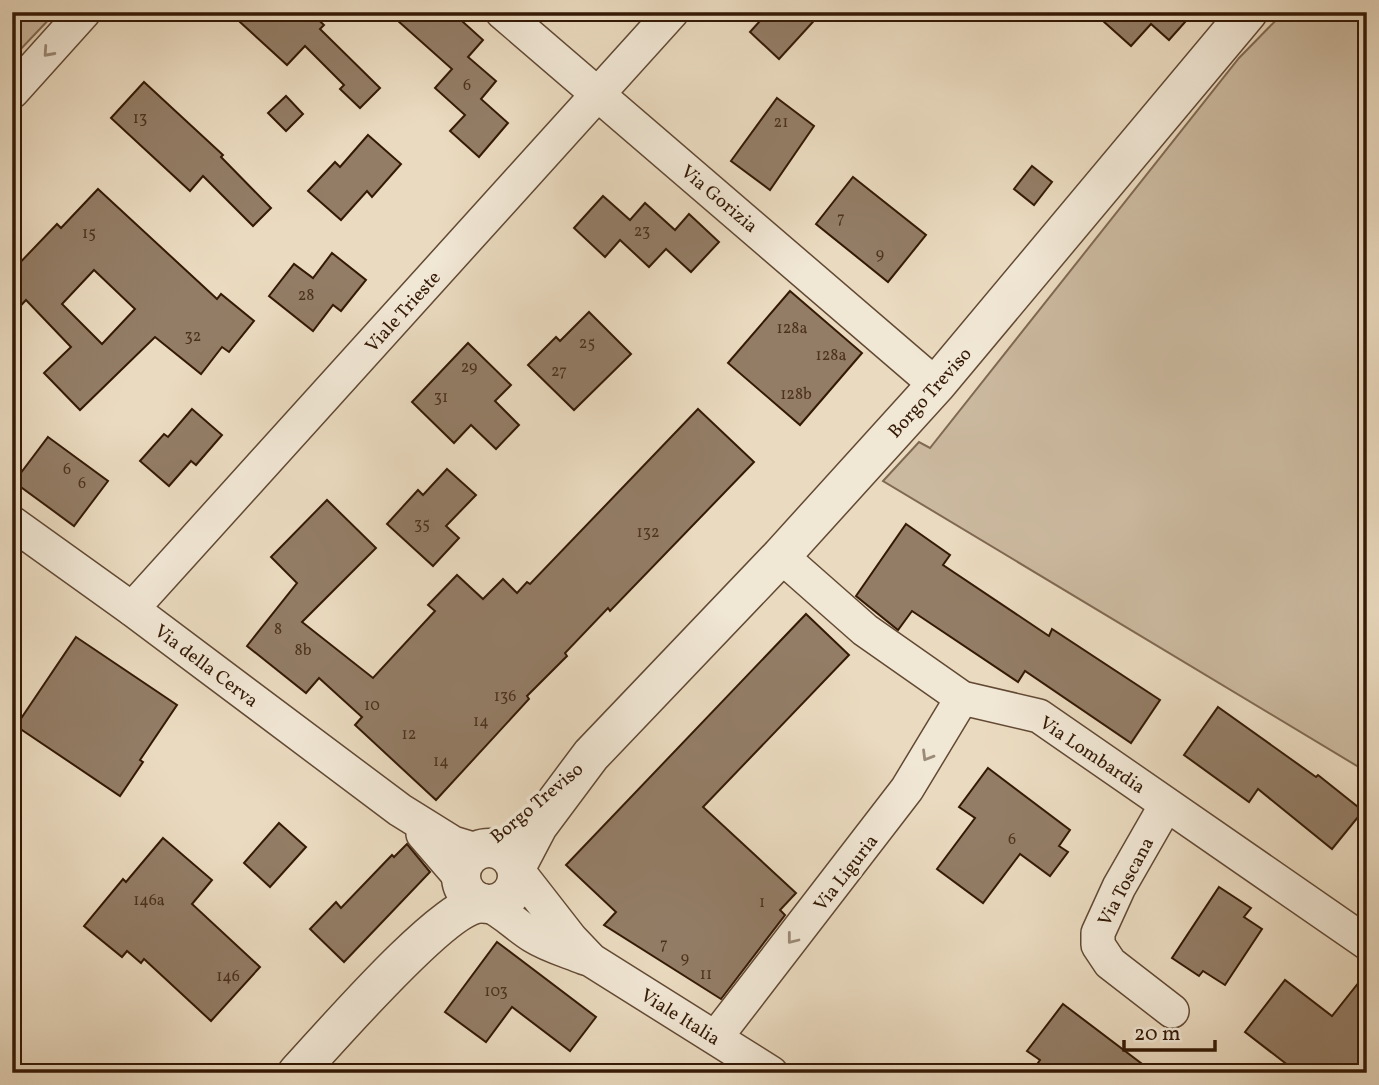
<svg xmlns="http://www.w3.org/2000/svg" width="1379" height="1085" viewBox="0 0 1379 1085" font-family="Vollkorn,serif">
  <rect width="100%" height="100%" fill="#eadabf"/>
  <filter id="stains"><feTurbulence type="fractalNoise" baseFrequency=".00286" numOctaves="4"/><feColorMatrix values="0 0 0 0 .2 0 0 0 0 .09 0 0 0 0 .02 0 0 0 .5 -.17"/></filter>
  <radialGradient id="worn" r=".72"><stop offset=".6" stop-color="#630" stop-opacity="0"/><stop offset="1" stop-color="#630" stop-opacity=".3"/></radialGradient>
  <g fill="#cbb99f" stroke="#806952" stroke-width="2">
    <path d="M12 12H56L19 51 12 46Z"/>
    <path d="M1284 12H1367V772L883 481 919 442 930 448 1239 58Z"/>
  </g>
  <g fill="#937d66" stroke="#341905" stroke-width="2" fill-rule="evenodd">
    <path d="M229 12H310L324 25 320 29 380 88 360 108 340 89 344 85 305 46 287 65Z"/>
    <path d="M388 12H452L483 40 468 57 496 81 481 99 508 123 479 157 450 131 465 115 435 88 452 69Z"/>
    <path d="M768 12H822L779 59 750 32Z"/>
    <path d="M1093 12H1194L1169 40 1151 24 1131 46Z"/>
    <path d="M144 82 223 155 221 157 271 208 253 226 203 176 190 191 111 118Z"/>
    <path d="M286 96 303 114 286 131 268 113Z"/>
    <path d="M777 98 814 126 770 190 731 161Z"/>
    <path d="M368 135 401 164 372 197 367 191 341 220 308 191 335 162 340 167Z"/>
    <path d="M1032 166 1052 182 1034 205 1014 189Z"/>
    <path d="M853 177 926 235 888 282 816 224Z"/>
    <path d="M98 189 217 299 221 294 254 321 229 352 222 347 201 374 155 337 80 410 44 373 71 347 26 300 12 315V271L57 224 61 228ZM94 270 135 309 102 344 62 304Z"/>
    <path d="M603 196 630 220 645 203 675 230 689 214 719 242 691 272 666 249 649 267 620 240 605 257 574 228Z"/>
    <path d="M332 253 366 280 341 311 333 305 313 331 269 296 294 264 313 278Z"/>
    <path d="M790 291 862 353 800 425 728 363Z"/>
    <path d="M589 312 631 354 574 410 528 365 556 337 560 341Z"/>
    <path d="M468 343 511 385 495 401 519 425 496 449 471 425 454 443 412 402Z"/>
    <path d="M192 409 222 435 196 465 191 461 169 486 140 461 164 434 168 437Z"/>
    <path d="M698 409 754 462 610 611 608 608 565 653 567 656 527 696 529 699 436 800 355 725 362 717 319 678 306 693 247 646 297 583 271 557 327 500 376 548 302 622 373 678 435 611 428 605 457 575 483 599 503 579 517 593 527 582 530 584Z"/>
    <path d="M48 437 108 481 74 526 14 482Z"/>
    <path d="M447 469 476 495 446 526 459 538 433 566 387 524 418 490 423 495Z"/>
    <path d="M906 524 950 555 943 565 1049 636 1052 629 1160 700 1131 743 1025 671 1018 682 912 611 898 630 856 596Z"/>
    <path d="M806 614 849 655 703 807 796 893 780 910 785 915 721 999 604 925 616 912 566 865Z"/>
    <path d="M76 637 177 705 140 760 143 762 120 796 16 726Z"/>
    <path d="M1218 707 1316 777 1318 775 1363 811 1332 849 1258 789 1249 802 1184 755Z"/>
    <path d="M988 768 1070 830 1059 846 1068 852 1050 876 1020 854 983 903 937 869 975 818 959 807Z"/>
    <path d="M279 823 306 847 270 887 244 863Z"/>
    <path d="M163 838 212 880 192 904 260 967 211 1021 144 959 141 963 127 951 122 957 84 926 123 879 126 882Z"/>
    <path d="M407 844 430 872 344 962 310 929 336 902 341 908 392 855 394 857Z"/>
    <path d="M1219 887 1251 908 1244 917 1262 929 1225 985 1203 971 1199 976 1172 958Z"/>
    <path d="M497 942 596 1017 570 1051 512 1007 486 1042 445 1012Z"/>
    <path d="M1367 972V1073H1298L1245 1032 1285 980 1332 1016Z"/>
    <path d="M1063 1004 1154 1073H1031L1040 1060 1027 1051Z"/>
  </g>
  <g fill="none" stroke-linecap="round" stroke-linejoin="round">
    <defs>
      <g id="minor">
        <path d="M502 12 936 385"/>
        <path d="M12 92 84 12"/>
        <path d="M12 523 132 609 400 810 453 843 476 850"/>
        <path d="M781 556 865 630 962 698 1039 716 1367 943"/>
        <path d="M132 609 672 12"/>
        <path d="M1166 805 1119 887 1098 933V945L1110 963 1172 1011"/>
        <path d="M423 834 461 878"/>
        <path d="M518 871 571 939 591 960 771 1073"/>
        <path d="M487 904C505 913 517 926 533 936 549 946 568 951 585 958"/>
        <path d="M716 1037 907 789 962 698"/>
      </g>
      <g id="tertiary">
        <circle cx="489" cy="876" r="28"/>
        <path d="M517 866 538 826 591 755 781 556 936 385 1248 12"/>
        <path d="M297 1073C328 1040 443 905 482 903"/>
      </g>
    </defs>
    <use href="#minor" stroke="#624934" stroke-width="36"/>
    <use href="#tertiary" stroke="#624934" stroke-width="41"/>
    <use href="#minor" stroke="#f1e7d5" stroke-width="33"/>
    <use href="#tertiary" stroke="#f1e7d5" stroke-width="38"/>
  </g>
  <defs><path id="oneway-chevron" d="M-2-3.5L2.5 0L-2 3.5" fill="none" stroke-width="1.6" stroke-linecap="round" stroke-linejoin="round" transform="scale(1.75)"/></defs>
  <g stroke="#9c8a77">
    <use href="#oneway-chevron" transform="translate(48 52) rotate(132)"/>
    <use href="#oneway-chevron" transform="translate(927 756) rotate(121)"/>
    <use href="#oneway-chevron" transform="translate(792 939) rotate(128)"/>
  </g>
  <g text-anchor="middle" stroke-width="7" stroke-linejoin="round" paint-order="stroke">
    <g font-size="16" fill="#4c321d">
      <text x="467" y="90">6</text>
      <text x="140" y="123">13</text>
      <text x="781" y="127">21</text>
      <text x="841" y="223">7</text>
      <text x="642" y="236">23</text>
      <text x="89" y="238">15</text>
      <text x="880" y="259">9</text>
      <text x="306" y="300">28</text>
      <text x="792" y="333">128a</text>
      <text x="193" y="341">32</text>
      <text x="587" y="348">25</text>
      <text x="831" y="360">128a</text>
      <text x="469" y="372">29</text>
      <text x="559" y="376">27</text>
      <text x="796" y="399">128b</text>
      <text x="441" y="402">31</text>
      <text x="67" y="474">6</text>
      <text x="82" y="488">6</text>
      <text x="422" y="529">35</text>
      <text x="648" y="537">132</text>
      <text x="278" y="634">8</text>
      <text x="303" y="655">8b</text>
      <text x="505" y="701">136</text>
      <text x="372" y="710">10</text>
      <text x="481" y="726">14</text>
      <text x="409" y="739">12</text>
      <text x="441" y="766">14</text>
      <text x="1012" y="844">6</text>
      <text x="149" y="905">146a</text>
      <text x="762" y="907">1</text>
      <text x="664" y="949">7</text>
      <text x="685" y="963">9</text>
      <text x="706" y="979">11</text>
      <text x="228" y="981">146</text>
      <text x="496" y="996">103</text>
    </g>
    <g font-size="19" fill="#341905" stroke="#f1e7d5">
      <text transform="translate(720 198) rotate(40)" y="7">Via Gorizia</text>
      <text transform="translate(402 311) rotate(-48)" y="7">Viale Trieste</text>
      <text transform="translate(929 392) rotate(-48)" y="7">Borgo Treviso</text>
      <text transform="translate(207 665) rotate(37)" y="7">Via della Cerva</text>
      <text transform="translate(1093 754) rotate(34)" y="7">Via Lombardia</text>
      <text transform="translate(536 802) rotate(-40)" y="7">Borgo Treviso</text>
      <text transform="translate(845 872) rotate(-52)" y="7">Via Liguria</text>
      <text transform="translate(1125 881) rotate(-62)" y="7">Via Toscana</text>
      <text transform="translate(681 1016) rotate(32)" y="7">Viale Italia</text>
    </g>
  </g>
  <rect width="1379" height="1085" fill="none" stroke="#eadabf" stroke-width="42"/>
  <rect x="14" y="14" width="1351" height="1057" fill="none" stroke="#341905" stroke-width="3.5"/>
  <rect x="21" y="21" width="1337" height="1043" fill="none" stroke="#341905" stroke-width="2"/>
  <path d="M1124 1040v10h91v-10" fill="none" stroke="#341905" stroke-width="3.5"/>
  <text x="1134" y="1040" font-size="21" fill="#341905" stroke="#f1e7d5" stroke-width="5" paint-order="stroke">20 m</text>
  <rect width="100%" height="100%" filter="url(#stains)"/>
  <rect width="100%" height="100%" fill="url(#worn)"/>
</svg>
